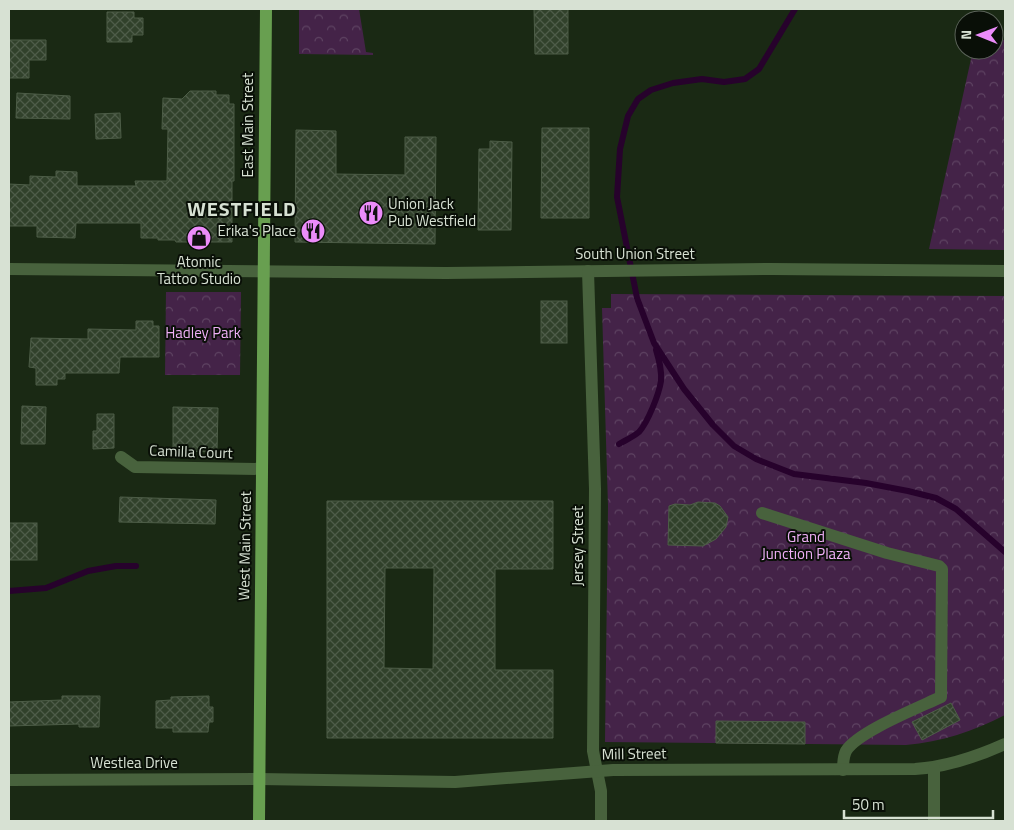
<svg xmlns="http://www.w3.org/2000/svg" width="1014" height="830" viewBox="0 0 1014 830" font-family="'Titillium Web',sans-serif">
  <defs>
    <pattern id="park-crowns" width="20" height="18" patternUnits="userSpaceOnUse" patternTransform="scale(1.25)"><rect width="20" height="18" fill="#442348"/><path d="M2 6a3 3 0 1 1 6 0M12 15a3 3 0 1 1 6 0" fill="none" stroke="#5e4362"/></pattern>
    <pattern id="building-cross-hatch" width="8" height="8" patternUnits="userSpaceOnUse" patternTransform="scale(1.25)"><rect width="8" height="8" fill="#31412b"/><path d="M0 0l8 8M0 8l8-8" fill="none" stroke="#4e5c49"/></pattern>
  </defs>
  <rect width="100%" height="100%" fill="#1a2914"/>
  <g fill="url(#park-crowns)">
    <path d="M299 9H359L366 52 373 53V55L299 54Z"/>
    <path d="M994 40H1005V250L929 249 973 50H994Z"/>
    <path d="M166 292H241L240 375H165Z"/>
    <path d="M611 294 1005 296V715C974 731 941 742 906 745L605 742 608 506 602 308H611Z"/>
  </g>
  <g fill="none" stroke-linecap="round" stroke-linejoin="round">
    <g stroke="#27022c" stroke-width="6">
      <path d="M795 9 759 69 745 79 724 82 702 79 673 83 651 90 638 99 628 116 620 149 617 197 637 298 654 343 684 389 713 425 734 446 756 459 794 474 866 483 908 491 936 498 956 509 1005 552"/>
      <path d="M619 444C626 440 633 437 639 432 648 422 659 394 661 381 662 370 659 360 656 350"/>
      <path d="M9 591 46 588 88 571 116 566H136"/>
    </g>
  </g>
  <g fill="url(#building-cross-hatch)" stroke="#4d5d47" fill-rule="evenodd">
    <path d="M534 9H568V54H535Z"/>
    <path d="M107 12H134V18H143V35H132V42H107Z"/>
    <path d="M9 40H46V60H29V78H9Z"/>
    <path d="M190 91H216V95H229V104H234V181H232V242H176L175 240H158V238H141V223H76L75 238 37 237V226H9V184L30 185V176L56 177V171L77 172V186H136L135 181H167L168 129H162L163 98 182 99Z"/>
    <path d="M17 93 70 96V119L16 118Z"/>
    <path d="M120 113 121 138 96 139 95 114Z"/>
    <path d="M542 128H589V218H541Z"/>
    <path d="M296 130 336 131V174L405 175V137H436L435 244 295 242Z"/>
    <path d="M490 141 512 142 511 230H478L479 149H490Z"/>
    <rect x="541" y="301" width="26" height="42"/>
    <path d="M136 321H153V326H159V357H120L119 373H65V379H57V385H36V368L29 367 31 338 88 339V329L136 330Z"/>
    <path d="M22 406 46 407 45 444H21Z"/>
    <path d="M173 407 218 408 217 452 173 451Z"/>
    <path d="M97 414H114V448L93 449V431H97Z"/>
    <path d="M120 497 216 500 215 524 119 522Z"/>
    <path d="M327 501H553V569H495V670H553V738H327ZM385 568H434L433 669 384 668Z"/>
    <path d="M698 502 715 503 720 506 728 517 726 527 716 539 703 546 668 545 669 506 675 504 690 505Z"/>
    <rect x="9" y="523" width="28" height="37"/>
    <path d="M62 696H100L99 727H79V724L9 726V702L62 700Z"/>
    <path d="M209 696V707H213V722H209L208 732H173V728H156V701L171 700V697Z"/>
    <path d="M951 703 960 720 922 740 912 722Z"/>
    <path d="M716 721 805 722V744L716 743Z"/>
  </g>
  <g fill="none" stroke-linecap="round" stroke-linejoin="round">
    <g stroke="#48623d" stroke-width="12">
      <path d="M9 269 446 273 772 269 1005 271"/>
      <path d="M588 271 595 489 593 751 601 791V821"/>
      <path d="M121 457 135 467 262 469"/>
      <path d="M762 513 887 553 939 566 942 569 941 697C920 707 857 732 846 751 843 757 843 764 843 770"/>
      <path d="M9 780 259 779 455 782 613 770 915 769C947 767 976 757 1005 744"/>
      <path d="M934 821V768"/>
    </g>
    <path stroke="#689f50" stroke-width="12" d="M259 821 266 9"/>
  </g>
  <defs>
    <symbol id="restaurant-disc" viewBox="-11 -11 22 22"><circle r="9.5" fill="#ec8cfa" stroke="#090f07"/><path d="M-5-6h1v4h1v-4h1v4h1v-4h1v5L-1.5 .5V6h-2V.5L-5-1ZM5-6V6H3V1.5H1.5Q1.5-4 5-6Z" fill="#111"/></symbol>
    <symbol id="shop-disc" viewBox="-11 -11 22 22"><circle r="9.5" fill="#ec8cfa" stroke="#090f07"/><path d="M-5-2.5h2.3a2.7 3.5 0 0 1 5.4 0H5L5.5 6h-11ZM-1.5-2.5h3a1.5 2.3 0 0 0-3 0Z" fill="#111"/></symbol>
  </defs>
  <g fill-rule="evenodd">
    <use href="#restaurant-disc" x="357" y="199" width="28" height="28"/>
    <use href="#restaurant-disc" x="299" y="217" width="28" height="28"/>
    <use href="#shop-disc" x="185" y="224" width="28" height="28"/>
  </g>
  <g text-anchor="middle" stroke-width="4" stroke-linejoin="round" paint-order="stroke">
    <g font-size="15" fill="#d7e1d3" stroke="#090f07">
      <text transform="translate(248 125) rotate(-90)" y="5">East Main Street</text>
      <text x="635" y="259">South Union Street</text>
      <text transform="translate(191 452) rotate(2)" y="5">Camilla Court</text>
      <text transform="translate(245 546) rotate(-89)" y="5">West Main Street</text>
      <text transform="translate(578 546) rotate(-90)" y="5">Jersey Street</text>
      <text transform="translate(634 754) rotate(-1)" y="5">Mill Street</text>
      <text x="134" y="768">Westlea Drive</text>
    </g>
    <g font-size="15" fill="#d7e1d3" stroke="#090f07" text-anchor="start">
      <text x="388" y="209">Union Jack<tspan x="388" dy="17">Pub Westfield</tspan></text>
      <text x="296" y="236" text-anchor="end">Erika's Place</text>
      <text x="199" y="267" text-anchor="middle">Atomic<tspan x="199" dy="17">Tattoo Studio</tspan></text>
    </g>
    <g font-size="15" fill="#efb0f7" stroke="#090f07">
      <text x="203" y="338">Hadley Park</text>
      <text x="806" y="542">Grand<tspan x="806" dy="17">Junction Plaza</tspan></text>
    </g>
    <g font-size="20" font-weight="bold" letter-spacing="1" fill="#d7e1d3" stroke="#090f07">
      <text x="242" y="216">WESTFIELD</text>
    </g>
  </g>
  <rect width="1014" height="830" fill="none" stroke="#d7e1d3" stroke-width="20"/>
  <g transform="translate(979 35) rotate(271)"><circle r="24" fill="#090f07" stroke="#5b6359"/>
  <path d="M0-4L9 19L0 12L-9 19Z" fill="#ec8cfa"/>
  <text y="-8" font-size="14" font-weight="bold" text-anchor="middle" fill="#d7e1d3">N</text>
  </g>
  <path d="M844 810v8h149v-8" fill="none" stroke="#d7e1d3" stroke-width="2.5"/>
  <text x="852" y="810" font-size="15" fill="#d7e1d3" stroke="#090f07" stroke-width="4" paint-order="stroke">50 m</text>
</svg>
